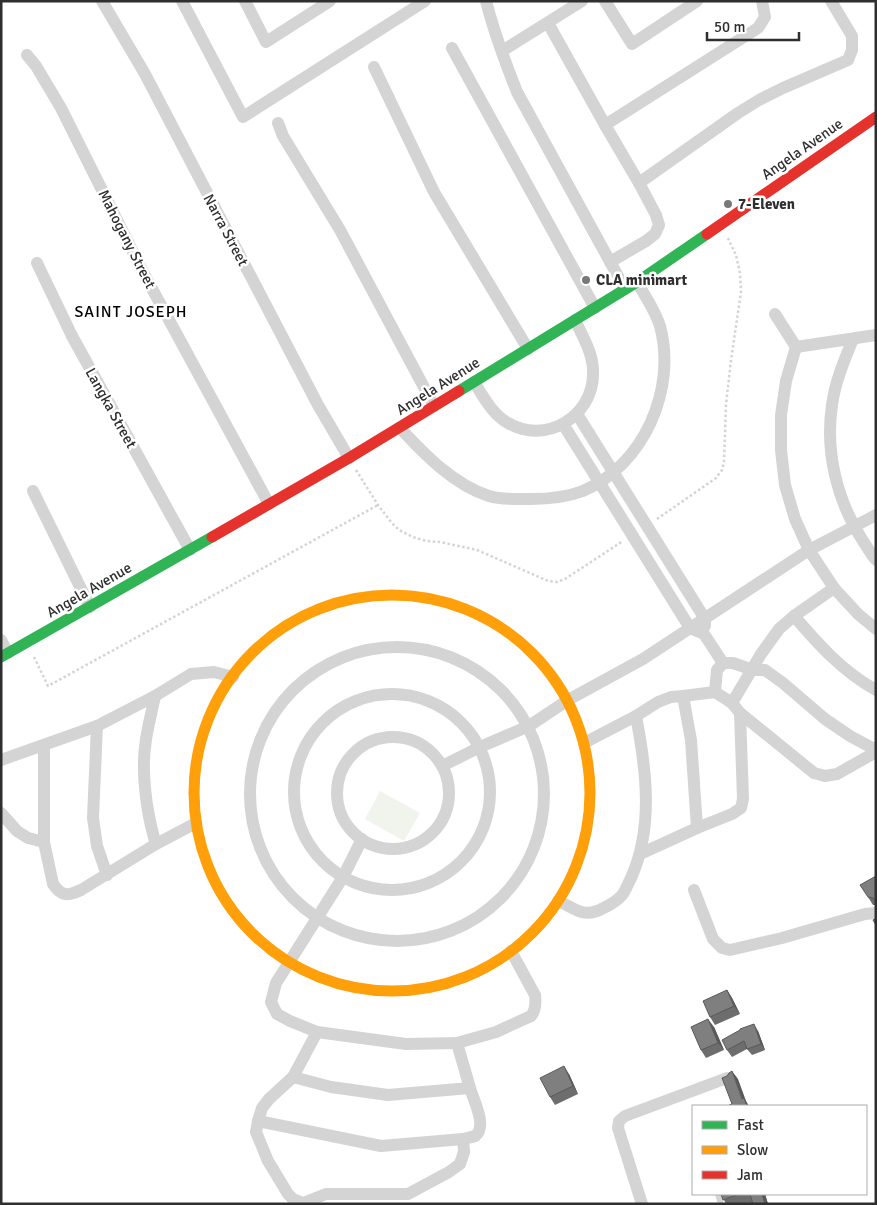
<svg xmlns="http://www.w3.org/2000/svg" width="877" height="1205" viewBox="0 0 877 1205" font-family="Signika,sans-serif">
  <rect width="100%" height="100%" fill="#fff"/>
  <path fill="#f0f4ec" d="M380 791 420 813 404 841 365 819Z"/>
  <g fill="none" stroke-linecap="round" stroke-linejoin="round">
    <g stroke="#d4d4d4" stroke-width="2.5" stroke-dasharray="2.5 2.5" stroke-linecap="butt">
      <path d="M356 470 378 505 391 522 399 530 413 537 426 541 440 542 477 550 548 581 557 582 565 579 623 541"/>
      <path d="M657 519 716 478 722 470 724 462 726 405 731 360 741 292 740 273 736 255 727 236"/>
      <path d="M34 657 48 686 378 505"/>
    </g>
    <path stroke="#d4d4d4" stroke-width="6" d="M718 1194 721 1204"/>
    <g stroke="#d4d4d4" stroke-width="12">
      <path d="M102 1 145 74 318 405 349 458"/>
      <path d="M182 1 243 117 425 1"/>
      <path d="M245 1 266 42 330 1"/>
      <path d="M486 1C494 32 505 62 517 92L625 289"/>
      <path d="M605 1 632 44 697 1"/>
      <path d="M548 23 605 125 639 183 656 215 659 225 655 234 646 241 610 262"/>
      <path d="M452 48 595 308"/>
      <path d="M502 51 582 1"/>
      <path d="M27 55 36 66 61 108 143 272 269 504"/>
      <path d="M374 67 434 192 528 349"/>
      <path d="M278 123 283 136 340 230 434 406"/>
      <path d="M605 125 758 28 765 17 762 1"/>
      <path d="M639 183 738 113 759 100 783 88 848 60 852 50V36L831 1"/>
      <path d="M37 263 72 336 190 550"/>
      <path d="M775 314 796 347 786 381 781 415V450L785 485 795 519 809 550 834 588 858 614 876 629"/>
      <path d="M853 339C844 361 835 382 832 405 825 452 837 501 863 541 867 547 871 554 876 560"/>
      <path d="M796 347 876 335"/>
      <path d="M474 382C483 396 492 414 508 423 545 445 593 417 593 374 594 355 583 337 575 320"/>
      <path d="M577 414 705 619V626"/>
      <path d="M563 424 690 628 704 634 723 663"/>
      <path d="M400 428C424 454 454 485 489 496 502 500 517 499 531 499 548 499 567 497 583 491 644 465 677 389 660 326 655 310 645 296 637 282"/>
      <path d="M33 491 90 607"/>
      <path d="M794 616C818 644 843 672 876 690"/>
      <path d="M1 640 8 653"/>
      <circle cx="397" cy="794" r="147"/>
      <path d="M715 692 717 670 723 663H733L753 670H765L783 683 825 719 850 736 876 750"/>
      <circle cx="392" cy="792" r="98"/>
      <path d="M155 696C150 720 143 744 144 768 144 791 149 823 156 844"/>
      <path d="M683 696 691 740 697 828"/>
      <path d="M732 703 761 654 779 629 794 616 834 588"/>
      <path d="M740 713 814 773 825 776 837 774 876 752"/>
      <path d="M97 726 93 818 97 846 107 875"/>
      <circle cx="393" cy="793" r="56"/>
      <path d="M584 743 636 716 658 702 671 697 683 696 715 692 732 703 740 713 743 799 741 808 732 814 697 828 640 854"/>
      <path d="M44 745V842L53 884C62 897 68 896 81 890L156 844 196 823"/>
      <path d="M1 760 97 726 155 696 191 674 214 672 233 677"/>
      <path d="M442 766 480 747 529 726 568 700 643 659 809 550 876 515"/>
      <path d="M1 813 17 831 28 838 44 842"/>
      <path d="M362 839 343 877 276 983 271 1002 277 1014 290 1021 317 1032 406 1044 457 1043 496 1032 531 1016C536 1010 536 1003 535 995L511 951"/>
      <path d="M694 890 713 939 722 948 730 950 782 938 865 914 876 913"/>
      <path d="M558 901C566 904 574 910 582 912 592 915 602 909 611 904 625 895 624 892 631 878 654 827 646 768 636 716"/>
      <path d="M317 1032 293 1077 331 1087 388 1095 470 1088 457 1043"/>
      <path d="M293 1077 269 1099 262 1108 258 1121 381 1146 463 1139C467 1138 472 1137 475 1136 488 1127 473 1099 470 1088"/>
      <path d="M258 1121 256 1132 268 1161 288 1194 293 1199 303 1203 326 1194H408L449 1172 460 1164 464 1152 463 1139"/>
      <path d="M642 1204 618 1128 619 1121 625 1116 727 1078"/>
    </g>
    <g stroke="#30b455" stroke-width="11">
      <path d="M459 391 637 282 707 234"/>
      <path d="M1 657 212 537"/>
    </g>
    <circle stroke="#ff9f0a" stroke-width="11" cx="392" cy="793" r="198"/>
    <g stroke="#e5322d" stroke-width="11">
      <path d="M707 234 876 117"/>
      <path d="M212 537 349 458 459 391"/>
    </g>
  </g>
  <g fill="#6d6d6d">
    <path d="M876 876V905H873L868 897Z"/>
    <path d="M727 990 732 998 740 1014 715 1025 710 1017Z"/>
    <path d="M714 1027 724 1050 706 1058 701 1050Z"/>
    <path d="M758 1031 765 1050 752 1055 747 1049 732 1057 727 1050Z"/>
    <path d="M569 1074 578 1094 555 1105 550 1097Z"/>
    <path d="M721 1194H765L768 1204H726Z"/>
  </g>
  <g fill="#595959">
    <path d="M727 990 732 998 740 1014 734 1006Z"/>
    <path d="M708 1019 714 1027 724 1050 718 1043Z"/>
    <path d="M754 1024 758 1031 765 1050 761 1044Z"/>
    <path d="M564 1066 569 1074 578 1094 573 1086Z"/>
    <path d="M732 1071 738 1079 746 1101 749 1106H747L742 1099Z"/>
    <path d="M762 1194H765L768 1204H765Z"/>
  </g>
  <g fill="#7f7f7f" stroke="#595959">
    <path d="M876 876V900L873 898 868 897 860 885Z"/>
    <path d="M876 918V925L873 920Z"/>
    <path d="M727 990 734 1006 710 1017 703 1001Z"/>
    <path d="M708 1019 718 1043 701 1050 691 1027Z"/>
    <path d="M754 1024 761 1044 747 1049 744 1041 727 1050 722 1040 740 1030V1029Z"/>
    <path d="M564 1066 573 1086 550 1097 540 1078Z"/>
    <path d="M732 1071 742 1099 744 1098 747 1106H730L729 1105 732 1104 722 1078 727 1076 729 1073Z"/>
    <path d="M721 1194H739L723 1200Z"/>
    <path d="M750 1194H762L765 1204H753Z"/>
  </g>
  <g fill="#787878" stroke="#fff" stroke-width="2">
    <circle cx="728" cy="204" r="5"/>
    <circle cx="586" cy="280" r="5"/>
  </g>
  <g text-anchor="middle" stroke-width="5" stroke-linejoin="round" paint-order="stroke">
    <g font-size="15" fill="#2f2f2f" stroke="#fff">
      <text transform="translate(802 149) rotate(-35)" y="5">Angela Avenue</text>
      <text transform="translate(226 230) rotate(62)" y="5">Narra Street</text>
      <text transform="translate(127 239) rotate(63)" y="5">Mahogany Street</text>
      <text transform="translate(438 386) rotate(-32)" y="5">Angela Avenue</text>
      <text transform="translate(111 408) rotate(61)" y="5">Langka Street</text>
      <text transform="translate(89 590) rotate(-30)" y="5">Angela Avenue</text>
    </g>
    <g font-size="15" font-weight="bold" fill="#2f2f2f" stroke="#fff" text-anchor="start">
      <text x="738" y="209">7-Eleven</text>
      <text x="596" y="285">CLA minimart</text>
    </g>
    <g font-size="16" letter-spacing="1" fill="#000" stroke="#fff">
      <text x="131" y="317">SAINT JOSEPH</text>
    </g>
  </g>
  <rect width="877" height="1205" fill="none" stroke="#2f2f2f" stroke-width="5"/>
  <rect x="692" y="1105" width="175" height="90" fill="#ffffff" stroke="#acacac"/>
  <rect x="702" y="1121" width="25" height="8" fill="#30b455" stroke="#acacac"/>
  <text x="737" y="1130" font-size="15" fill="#2f2f2f">Fast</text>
  <rect x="702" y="1146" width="25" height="8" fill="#ff9f0a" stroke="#acacac"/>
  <text x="737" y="1155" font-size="15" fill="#2f2f2f">Slow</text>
  <rect x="702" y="1171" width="25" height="8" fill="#e5322d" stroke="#acacac"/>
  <text x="737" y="1180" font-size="15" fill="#2f2f2f">Jam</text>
  <path d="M707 32v8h92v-8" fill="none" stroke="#2f2f2f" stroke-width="2.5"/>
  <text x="714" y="32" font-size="15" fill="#2f2f2f" stroke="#ffffff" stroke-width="4" paint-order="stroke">50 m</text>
</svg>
